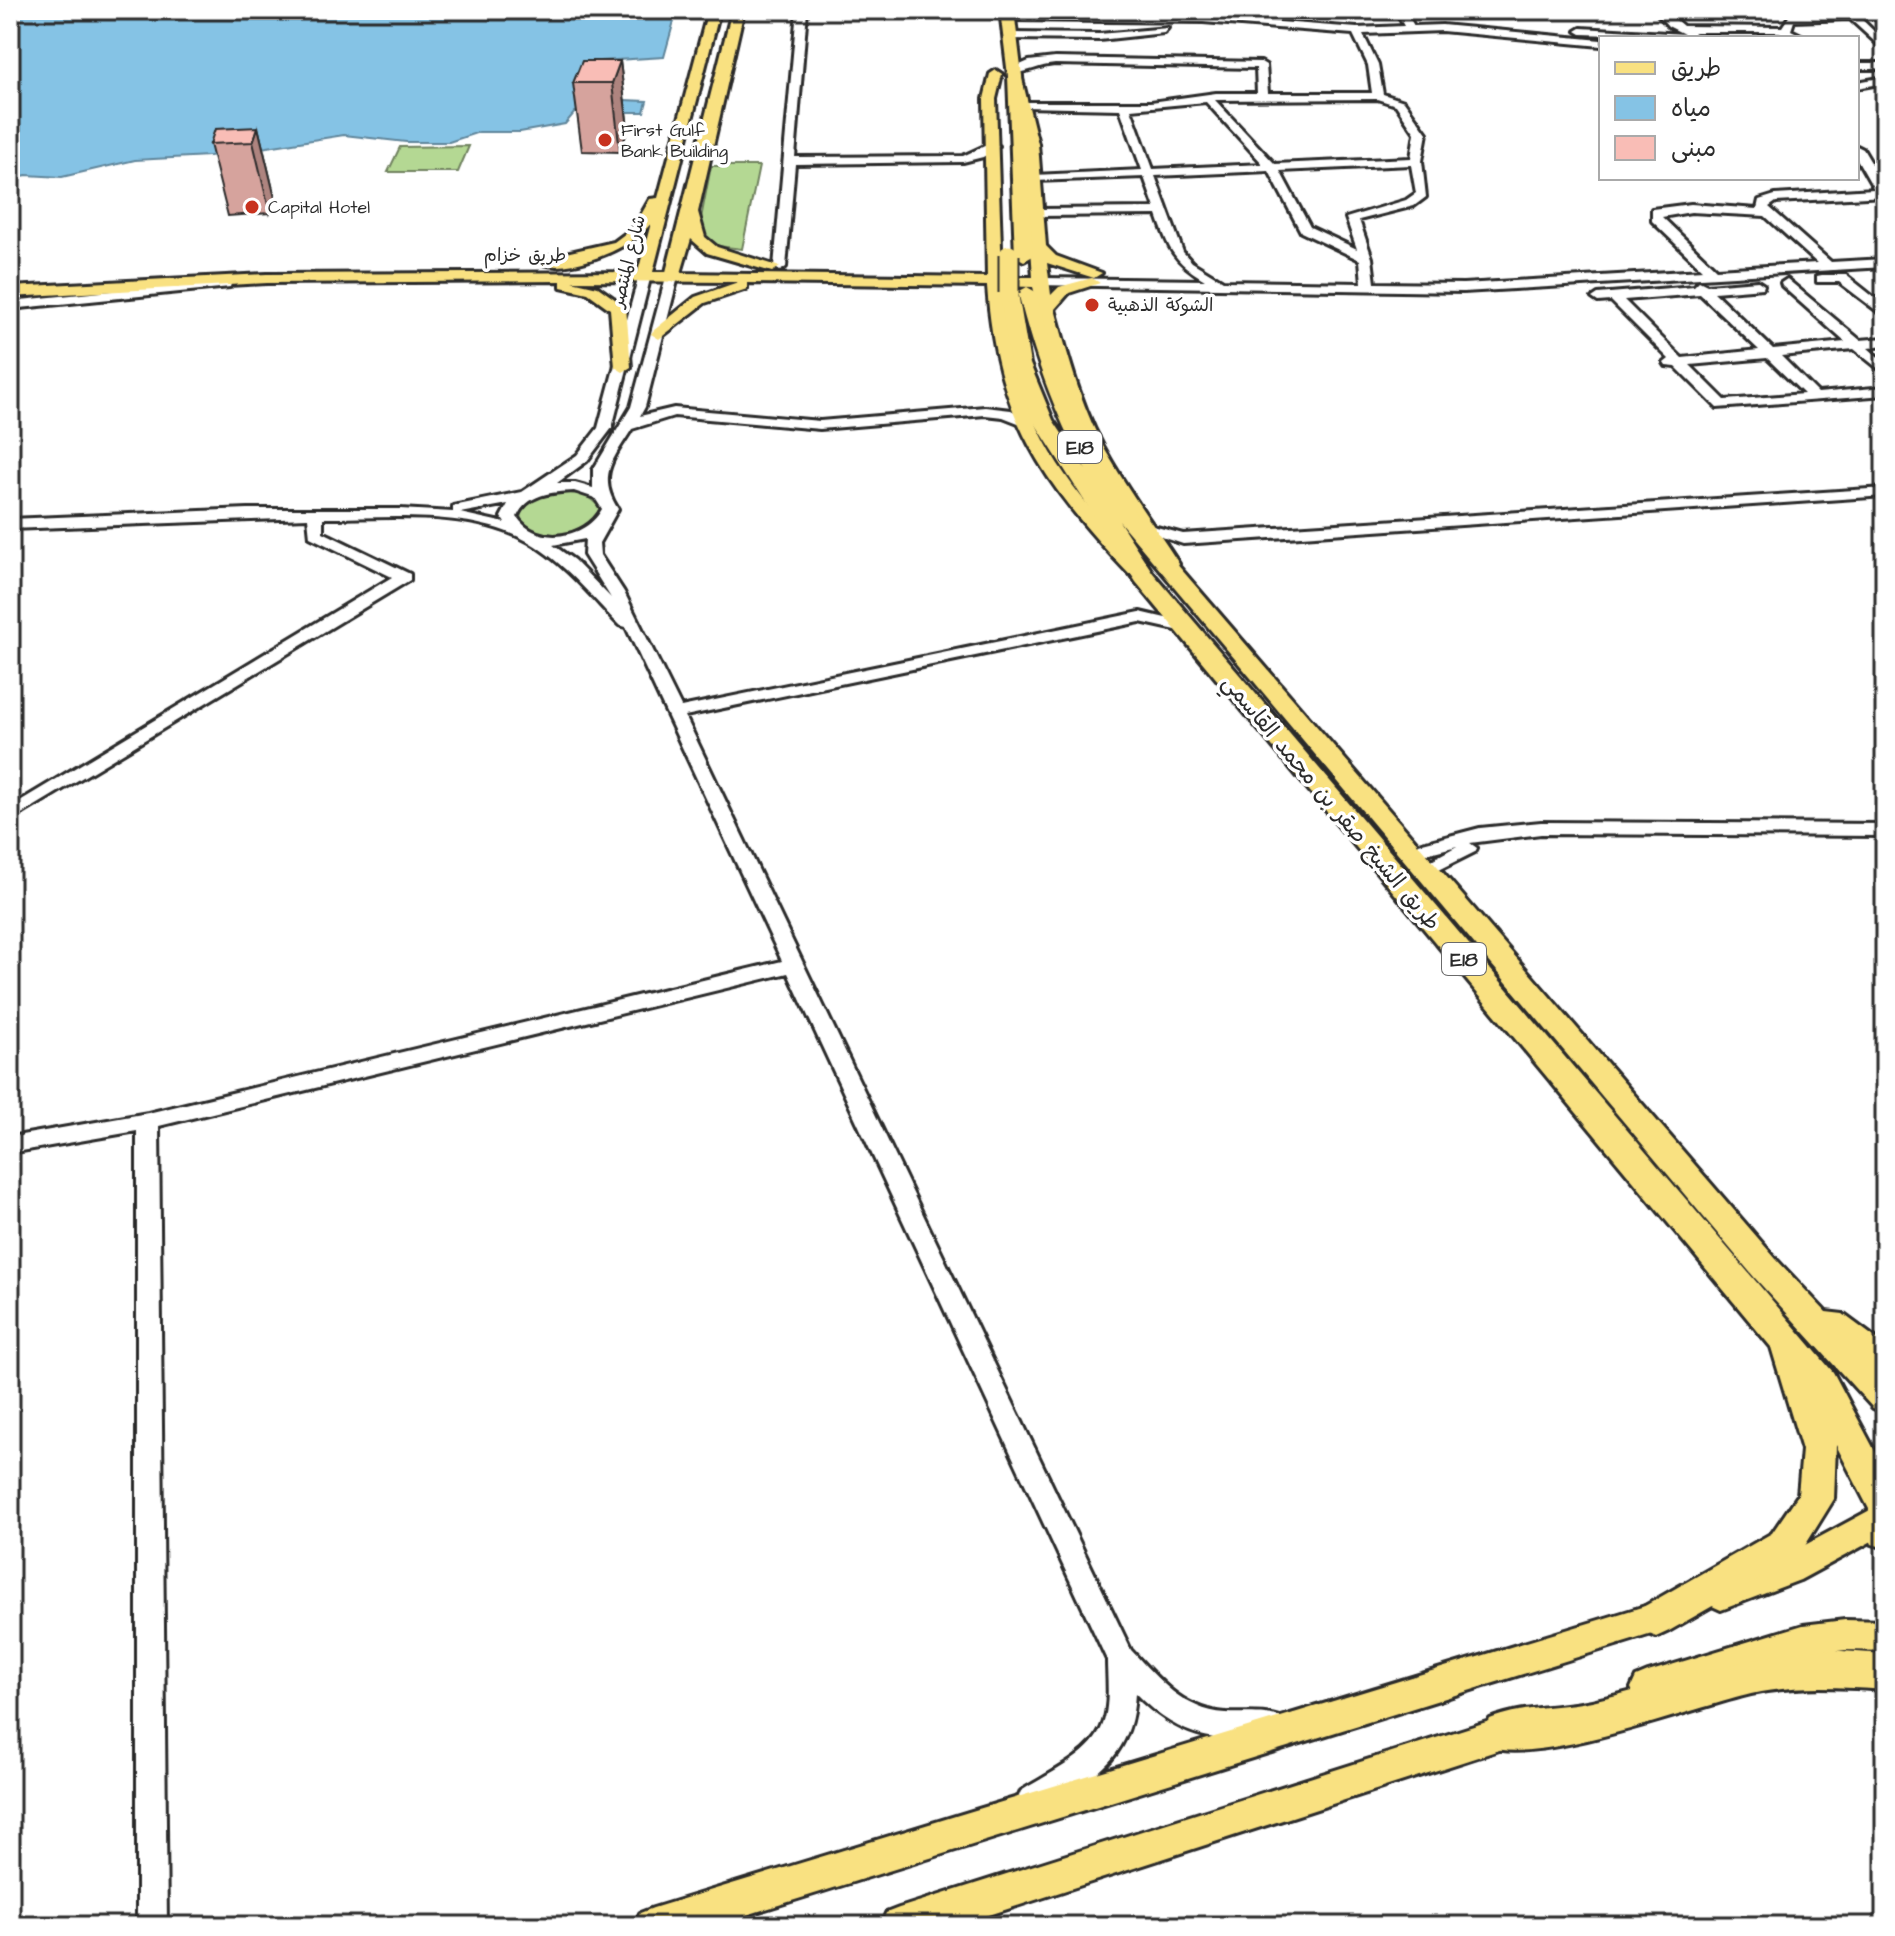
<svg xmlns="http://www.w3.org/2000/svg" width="1895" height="1936" viewBox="0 0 1895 1936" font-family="'Architects Daughter','Playpen Sans Arabic',sans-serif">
  <rect width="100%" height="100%" fill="#fff"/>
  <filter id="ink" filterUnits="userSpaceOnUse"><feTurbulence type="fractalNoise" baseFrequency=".0125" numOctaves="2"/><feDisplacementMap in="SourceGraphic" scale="16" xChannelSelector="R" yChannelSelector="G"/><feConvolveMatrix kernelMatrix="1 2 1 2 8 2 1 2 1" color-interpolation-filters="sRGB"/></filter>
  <g filter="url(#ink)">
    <g fill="#b4d893" stroke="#70825f" stroke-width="2">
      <path d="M469 146 458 172H388L400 147Z"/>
      <path d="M711 166H759L742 249 718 246 703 239 699 229Z"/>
      <path d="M563 492 586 495 600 507 594 521C574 534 542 541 521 523L520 510 536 498Z"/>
    </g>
    <path fill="#85c3e5" stroke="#61869b" stroke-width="2" d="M10 10H677L664 57 600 61V99L647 101 644 112H575L565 124 520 132H479L449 142H406L344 135 209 156 135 160 62 177 26 175 10 181Z"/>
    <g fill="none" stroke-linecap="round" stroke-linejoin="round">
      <defs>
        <g id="minor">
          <path d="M797 10H807L795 157 963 156 989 144 999 146 983 157 963 162 795 164 786 267 780 271 774 267Z"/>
          <path d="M1395 10H1405L1414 26 1442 25 1601 40V46L1442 31 1363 34 1378 65 1383 94 1404 101 1427 133 1422 161 1426 197 1414 206 1359 220 1372 258 1375 283 1463 284 1703 270 1652 221V209L1691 204 1757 209 1759 200 1775 195 1874 189 1857 159V146L1863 149 1885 186V196L1776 202 1769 207 1831 262 1885 259V267L1463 292 1036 285V279L1041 278 1205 280C1173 261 1169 249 1157 215L1034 216V210L1038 209 1155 208 1144 177 1034 181 1028 178 1034 175 1142 170 1120 109 1023 107 1019 106V102H1151L1216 93H1257L1256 68 1055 64C1040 65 1024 74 1011 73V69L1029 61 1055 58 1261 62 1266 65 1268 93H1372L1368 65 1353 34 1203 22 1008 20 1004 15 1203 16 1357 28 1404 26ZM1377 99 1396 105 1415 133 1411 158 1275 164 1215 100ZM1206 102 1263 164 1153 169 1131 109ZM1411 165 1416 193 1406 200 1346 218 1357 249 1310 227 1280 171ZM1269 171 1301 232 1360 260 1362 283 1223 281 1192 262 1183 252 1155 176ZM1691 212 1765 216 1817 263 1716 269 1662 217Z"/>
          <path d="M1654 10H1664L1683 26 1782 27 1790 15 1844 13 1841 10H1852L1885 42V51L1850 19 1794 21 1791 30 1807 38H1793L1779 32H1693L1701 38 1581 34 1576 31 1581 28 1684 34 1668 26Z"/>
          <path d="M1168 28 1164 33 1099 40 1010 39 1005 36 1010 33 1099 34Z"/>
          <rect x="1857" y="63" width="28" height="6"/>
          <path d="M1885 77V83L1857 88V82Z"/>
          <path d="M645 271 651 275 612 428 587 461 557 483H575L593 488V470L631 407 666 277 672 273 678 277 645 407 640 416 674 408 820 421 985 407 1011 410 1033 422 1026 426 1003 417 985 415 820 429 674 416 632 429C614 458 596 476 618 509L599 543 600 555 624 592 681 707 1140 612 1191 624 1193 627 1185 632 1140 622 685 716 1131 1650C1159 1680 1183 1710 1226 1713 1245 1714 1265 1711 1282 1718L1286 1728 1282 1738 1272 1742C1212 1741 1179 1738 1135 1693 1132 1761 1092 1778 1041 1811L1031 1815 1021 1811 1017 1801 1021 1791C1046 1775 1088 1757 1101 1729 1111 1709 1107 1681 1107 1660L788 973 159 1126 167 1926H137V1131L10 1153V1137L148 1113 782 961 626 627 619 625C591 596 565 563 529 542 471 509 388 518 323 518V532L410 574V580L10 821V807L392 577 310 537 308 518 10 529V519L248 509H400L453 512V506L522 492 577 455 598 428 639 275ZM574 491 595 498 602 509C586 539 537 547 517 517 527 494 551 492 574 491ZM508 504 501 517 505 523 460 513ZM585 539 584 555 611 598 574 560 553 545Z"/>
          <path d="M1822 275H1846L1885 306V317L1839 282H1817V276Z"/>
          <path d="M1787 279 1860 340 1885 338V346L1868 348 1885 363V374L1854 349 1781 356 1818 393 1885 387V395L1717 408 1676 367 1666 366 1664 363 1669 359 1611 301 1598 302 1592 298 1598 294 1694 286 1699 281 1707 285 1758 281 1764 285 1763 288 1714 292 1773 349 1845 342 1782 286 1781 283ZM1700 294 1759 350 1682 358 1624 300ZM1767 358 1804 394 1725 400 1690 365Z"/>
          <path d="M225 280 231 284 230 287 10 309V301Z"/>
          <path d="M1885 488V496L1183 544 1141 530 1149 525 1183 534Z"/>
          <path d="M1541 822 1885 824V836L1541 834 1470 843 1477 848 1475 852 1433 873 1424 867 1426 863 1457 846 1418 856 1409 850 1411 846 1480 828Z"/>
        </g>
        <g id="major">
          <path d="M708 10H720L653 272H666L732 10H744L698 212 705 237 717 247 780 267 772 272 707 253 691 239 681 273 987 277 984 99 990 74 996 70 1002 74 996 99 1002 277H1033L1024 144 1010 78 1021 75 1038 144 1046 246 1056 256 1102 273 1094 278 1047 263 1051 295 1059 287 1092 278 1100 283 1069 293 1055 309C1069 360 1083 414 1111 460 1132 496 1157 530 1179 564L1177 568H1163L1092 459 1072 417 1033 287 1003 286C1013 413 1056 477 1143 566V574H1129C1042 483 996 415 987 286L747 283V289L705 303 659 339 651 334 653 331 695 297 738 282 572 281 598 287 626 307 631 367 623 372 615 367 610 309 588 293 561 287V281L267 283 10 297V287L267 274 638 272 651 223C635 248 559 279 535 260L614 242 634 227 650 199 658 198Z"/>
          <path d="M1885 1506V1534L1800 1580 1721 1610 1710 1605 1705 1595 1710 1585 1779 1559 1872 1509Z"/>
          <path d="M1668 1599 1679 1603 1684 1614 1679 1625 1668 1629 711 1926H635L640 1913 653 1908Z"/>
          <path d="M1845 1620 1885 1621V1651L1845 1650 1803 1655 1648 1704 1636 1699 1631 1688 1636 1677 1648 1672 1803 1625Z"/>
          <path d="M1518 1712 1530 1716 1535 1728 1530 1740 1518 1744 955 1926H881L886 1913 899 1908Z"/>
        </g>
        <g id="highway">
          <path d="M1000 10H1014L1022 76 1033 256 1024 261 1015 256 1008 76Z"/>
          <path d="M1027 287 1036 292C1060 381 1094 459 1150 533L1776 1259 1826 1312 1843 1314 1885 1345V1413L1873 1408 1754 1277 1119 521 1153 573 1833 1372 1885 1470V1548L1872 1544 1867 1532 1869 1509 1836 1445 1834 1499 1798 1557 1669 1631 1656 1637 1643 1631 1637 1619 1643 1607 1772 1533 1798 1495 1802 1450 1771 1347 1136 582 1033 420 1010 364 1000 293 1009 288 1018 293 1030 364 1053 420 1086 470C1054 414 1034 355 1018 292Z"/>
          <path d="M1813 1649 1885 1654V1690C1840 1687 1796 1684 1751 1694 1695 1707 1537 1766 1490 1747L1484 1733 1490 1719C1522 1706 1559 1708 1592 1701 1668 1684 1735 1659 1813 1649Z"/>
        </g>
      </defs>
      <use href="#minor" stroke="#2b2b2b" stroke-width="6"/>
      <use href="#major" stroke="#2b2b2b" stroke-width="6"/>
      <use href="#highway" stroke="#2b2b2b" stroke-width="6"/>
      <use href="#minor" fill="#fff" fill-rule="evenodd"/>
      <use href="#major" fill="#f9e181" fill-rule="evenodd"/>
      <use href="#highway" fill="#f9e181" fill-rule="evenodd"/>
      <defs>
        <path id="highway-bridge" d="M1009 255V293"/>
      </defs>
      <use href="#highway-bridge" stroke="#2b2b2b" stroke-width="23" stroke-linecap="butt"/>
      <use href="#highway-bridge" stroke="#f9e181" stroke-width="19"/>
    </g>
    <g fill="#d6a39d" stroke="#2b2b2b" stroke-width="2">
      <path d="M620 61 628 129 620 152 582 151 573 83Z"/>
      <path d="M258 127 275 198 270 213 228 216 210 144Z"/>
    </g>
    <g fill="#ae847f" stroke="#2b2b2b" stroke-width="2">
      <path d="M620 61 628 129 620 152 612 83Z"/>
      <path d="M258 127 275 198 270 213 253 142Z"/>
    </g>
    <g fill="#f9bdb6" stroke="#2b2b2b" stroke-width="2">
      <path d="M582 61H620L612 83H573Z"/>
      <path d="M258 127 253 142 210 144 215 129Z"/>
    </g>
  </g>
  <g fill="#c8321e" stroke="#fff" stroke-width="3">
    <circle cx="605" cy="140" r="8"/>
    <circle cx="252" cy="207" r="8"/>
    <circle cx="1092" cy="305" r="8"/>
  </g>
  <g text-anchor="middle" stroke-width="7" stroke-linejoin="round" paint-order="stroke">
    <g font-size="18" fill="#2b2b2b" stroke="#fff" text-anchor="start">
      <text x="621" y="136">First Gulf<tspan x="621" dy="21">Bank Building</tspan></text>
      <text x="268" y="213">Capital Hotel</text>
      <text x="1108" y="311">الشوكة الذهبية</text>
    </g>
    <g font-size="18" fill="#2b2b2b" stroke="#fff">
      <text x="525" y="261">طريق خزام</text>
      <text transform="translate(628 261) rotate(-76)" y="6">شارع المنتصر</text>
    </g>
    <g fill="#fff" stroke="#6b6b6b" stroke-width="2">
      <rect x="1058" y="431" width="44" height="32" rx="6"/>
      <rect x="1442" y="943" width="44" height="32" rx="6"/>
    </g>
    <g font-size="20" font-weight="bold" fill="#2b2b2b">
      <text x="1080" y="454">E18</text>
      <text x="1464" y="966">E18</text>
    </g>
    <g font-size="22" fill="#2b2b2b" stroke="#fff">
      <text transform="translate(1332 802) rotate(50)" y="8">طريق الشيخ صقر بن محمد القاسمي</text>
    </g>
  </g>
  <rect width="1895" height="1936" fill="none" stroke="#fff" stroke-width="40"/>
  <rect x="20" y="20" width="1855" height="1896" fill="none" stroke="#2b2b2b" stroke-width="3" filter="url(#ink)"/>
  <rect x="1599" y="36" width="260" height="144" fill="#ffffff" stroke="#aaaaaa" stroke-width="2"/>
  <rect x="1615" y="62" width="40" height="12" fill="#f9e181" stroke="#aaaaaa" stroke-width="2"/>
  <text x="1671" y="76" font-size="24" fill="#2b2b2b">طريق</text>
  <rect x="1615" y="96" width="40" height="24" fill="#85c3e5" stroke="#aaaaaa" stroke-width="2"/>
  <text x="1671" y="116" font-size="24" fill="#2b2b2b">مياه</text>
  <rect x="1615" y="136" width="40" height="24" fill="#f9bdb6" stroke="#aaaaaa" stroke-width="2"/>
  <text x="1671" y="156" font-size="24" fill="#2b2b2b">مبنى</text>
</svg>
